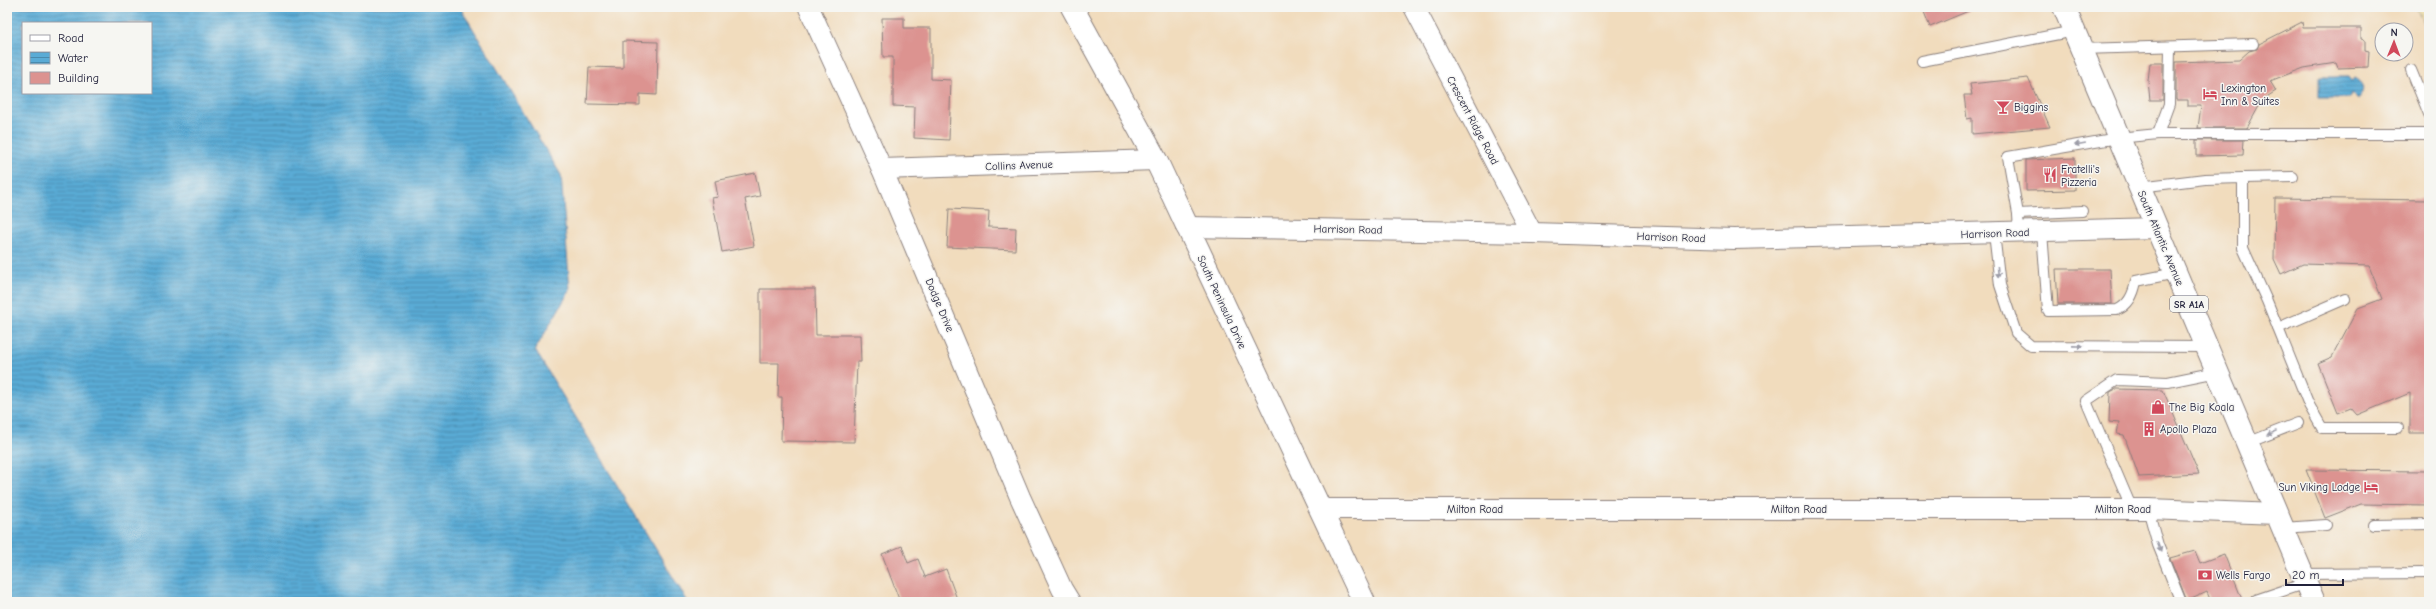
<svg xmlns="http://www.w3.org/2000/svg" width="2436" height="609" viewBox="0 0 2436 609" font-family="'Comic Neue',sans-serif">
  <defs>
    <pattern id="sand-dots" width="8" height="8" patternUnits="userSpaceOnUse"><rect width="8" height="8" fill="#eeda9e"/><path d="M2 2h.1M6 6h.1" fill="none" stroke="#ccbb89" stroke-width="1.8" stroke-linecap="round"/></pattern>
    <pattern id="water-rules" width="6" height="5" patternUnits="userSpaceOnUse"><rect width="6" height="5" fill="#5aabd5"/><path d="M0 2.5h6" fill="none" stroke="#4a8bae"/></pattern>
  </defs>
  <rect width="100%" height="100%" fill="#f6f6f2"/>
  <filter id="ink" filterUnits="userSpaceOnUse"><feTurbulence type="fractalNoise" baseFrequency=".025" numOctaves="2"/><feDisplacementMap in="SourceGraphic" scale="8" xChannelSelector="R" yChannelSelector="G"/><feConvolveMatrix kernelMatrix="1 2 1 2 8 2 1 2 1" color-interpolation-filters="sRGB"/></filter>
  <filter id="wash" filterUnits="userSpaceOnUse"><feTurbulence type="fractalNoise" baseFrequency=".012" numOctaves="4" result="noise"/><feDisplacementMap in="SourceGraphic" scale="16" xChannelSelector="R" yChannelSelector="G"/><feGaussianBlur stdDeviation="0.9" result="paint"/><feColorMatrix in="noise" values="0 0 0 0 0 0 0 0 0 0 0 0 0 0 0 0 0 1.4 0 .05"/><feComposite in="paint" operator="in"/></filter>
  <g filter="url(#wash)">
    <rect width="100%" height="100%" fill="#f1dcbd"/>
    <path fill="url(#sand-dots)" stroke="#887e6c" d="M2417 7H2429V34Z"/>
    <g fill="url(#water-rules)" stroke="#3e6688" fill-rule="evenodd">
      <path d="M7 7H460L561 175 570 290 535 350 688 602H7ZM23 23H151V93H23Z"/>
      <path d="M2319 77H2348L2351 81 2355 78C2366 84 2366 91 2358 100L2351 93 2349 98H2319Z"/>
    </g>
    <g id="blocks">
      <g fill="#dc9390">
        <path d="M1922 7H1978L1930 27Z"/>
        <path d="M882 18H904V28H931V79L951 80 949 140 914 138 915 107 893 106V57H883Z"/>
        <path d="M2302 22 2303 28H2361V39L2365 40V50L2369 51 2368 67 2338 68 2336 63 2304 68 2270 81 2276 91 2268 96 2258 108 2247 128H2198L2201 106H2188V100H2176V62L2239 60 2249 51 2257 49 2259 44Z"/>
        <path d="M623 41 658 42 657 95 640 94V105L587 104 589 67 623 68Z"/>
        <path d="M2150 63H2163V100H2150L2148 81Z"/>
        <path d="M2028 78 2050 127 1972 134V118L1967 119 1964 95H1972L1970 84Z"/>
        <path d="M2196 140H2244L2243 155 2196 156Z"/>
        <path d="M2075 158V190L2026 191V160Z"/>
        <path d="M755 173 760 196 745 199 754 246 722 252 712 198 718 197 715 181Z"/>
        <path d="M2275 198 2429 200V433H2410V393L2357 415 2351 408 2338 413 2318 363 2332 357 2358 308 2382 299 2369 266 2303 264 2281 274 2274 259Z"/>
        <path d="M949 209 989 211 988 227 1016 228 1015 250 947 247Z"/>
        <path d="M2056 269H2110L2112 304H2058Z"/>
        <path d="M760 289H815L816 335H860L861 362H857L854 442 781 441 782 397H778L779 363H760Z"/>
        <path d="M2116 389 2163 390 2199 474 2139 477 2124 435 2117 434 2119 423 2109 422 2110 392Z"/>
        <path d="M2306 470 2429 471V505L2361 504 2325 518Z"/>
        <path d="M902 546 908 563 918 559 925 577 946 569 957 599 949 602H900L882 554Z"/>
        <path d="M2195 551 2200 563 2224 554 2243 602H2211L2207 592 2187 601 2170 558Z"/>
      </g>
    </g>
  </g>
  <g filter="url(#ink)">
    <use href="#blocks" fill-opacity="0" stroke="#8a7f7c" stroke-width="1"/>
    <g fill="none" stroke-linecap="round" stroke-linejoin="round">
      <defs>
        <g id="service">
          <path d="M2081 49 2253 44"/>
          <path d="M1922 61 2074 31"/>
          <path d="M2411 70 2429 114"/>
          <path d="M2158 134 2169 104 2170 47"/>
          <path d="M2243 178 2293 177"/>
          <path d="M2139 187 2205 179 2243 178V248L2267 301 2309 405 2322 428H2398"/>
          <path d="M2018 214 2082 211"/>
          <path d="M2042 232 2048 311 2117 310C2129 305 2134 293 2136 281L2176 273"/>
          <path d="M1994 233 2000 285 2016 333 2031 346 2207 347"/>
          <path d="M2019 233 2018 214 2008 157 2118 138 2158 134H2429"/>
          <path d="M2278 328 2345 299"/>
          <path d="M2247 443 2298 423"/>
          <path d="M2132 509 2086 401 2117 380 2168 382 2217 372"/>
          <path d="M2148 509 2158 545 2181 602"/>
          <path d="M2374 525 2429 524"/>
          <path d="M2283 528 2326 525"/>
          <path d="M2302 574 2429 573"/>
          <path d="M2256 600 2306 583"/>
        </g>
        <g id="minor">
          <path d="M1414 7 1532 233"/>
          <path d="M809 8 882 169 1020 497 1062 589 1070 602"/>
          <path d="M882 169 1156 160"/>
          <path d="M1186 227 1532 233 1734 239 2157 228"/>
          <path d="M1321 509H2148L2277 514"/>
        </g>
        <path id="secondary" d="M1072 7 1156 160 1364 602"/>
        <path id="primary" d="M2064 7 2314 602"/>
      </defs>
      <use href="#service" stroke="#8a7f7c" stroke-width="12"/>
      <use href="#minor" stroke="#8a7f7c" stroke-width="22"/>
      <use href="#secondary" stroke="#8a7f7c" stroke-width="24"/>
      <use href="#primary" stroke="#8a7f7c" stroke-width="24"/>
      <use href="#service" stroke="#fff" stroke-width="10"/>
      <use href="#minor" stroke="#fff" stroke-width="20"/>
      <use href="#secondary" stroke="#fff" stroke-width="22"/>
      <use href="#primary" stroke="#fff" stroke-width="22"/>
    </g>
    <defs><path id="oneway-solid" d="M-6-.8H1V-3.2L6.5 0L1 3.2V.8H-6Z"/></defs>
    <g fill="#9c9ca7">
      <use href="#oneway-solid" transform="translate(2080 144) rotate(170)"/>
      <use href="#oneway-solid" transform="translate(1998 272) rotate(84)"/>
      <use href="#oneway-solid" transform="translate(2078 346) rotate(1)"/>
      <use href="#oneway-solid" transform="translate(2272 433) rotate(158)"/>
      <use href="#oneway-solid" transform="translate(2159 547) rotate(70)"/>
    </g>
  </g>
  <defs>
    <symbol id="hotel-bare" viewBox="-9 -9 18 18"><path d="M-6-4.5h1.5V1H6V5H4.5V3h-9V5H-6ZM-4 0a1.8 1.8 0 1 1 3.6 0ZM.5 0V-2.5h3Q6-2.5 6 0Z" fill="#d1495b" stroke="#f6f6f2" stroke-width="2.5" paint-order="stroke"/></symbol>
    <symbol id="bar-bare" viewBox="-9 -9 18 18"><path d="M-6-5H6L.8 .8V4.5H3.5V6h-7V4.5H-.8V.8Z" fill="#d1495b" stroke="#f6f6f2" stroke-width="2.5" paint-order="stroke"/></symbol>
    <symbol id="restaurant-bare" viewBox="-9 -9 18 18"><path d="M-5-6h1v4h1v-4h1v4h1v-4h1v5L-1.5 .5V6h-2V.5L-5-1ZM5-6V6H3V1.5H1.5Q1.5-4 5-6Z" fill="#d1495b" stroke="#f6f6f2" stroke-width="2.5" paint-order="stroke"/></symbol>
    <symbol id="shop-bare" viewBox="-9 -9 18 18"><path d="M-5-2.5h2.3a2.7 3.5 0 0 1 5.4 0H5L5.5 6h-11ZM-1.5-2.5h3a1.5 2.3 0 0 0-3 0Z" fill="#d1495b" stroke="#f6f6f2" stroke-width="2.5" paint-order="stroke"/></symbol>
    <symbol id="building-bare" viewBox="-9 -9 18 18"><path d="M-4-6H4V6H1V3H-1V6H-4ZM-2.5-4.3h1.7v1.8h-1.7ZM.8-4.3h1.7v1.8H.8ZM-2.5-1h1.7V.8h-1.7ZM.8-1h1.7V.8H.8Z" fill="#d1495b" stroke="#f6f6f2" stroke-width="2.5" paint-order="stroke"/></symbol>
    <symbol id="bank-bare" viewBox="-9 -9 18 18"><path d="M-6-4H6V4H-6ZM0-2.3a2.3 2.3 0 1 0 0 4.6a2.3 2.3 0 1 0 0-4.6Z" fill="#d1495b" stroke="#f6f6f2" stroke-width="2.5" paint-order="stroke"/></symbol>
  </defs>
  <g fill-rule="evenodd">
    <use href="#hotel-bare" x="2200" y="84" width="20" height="20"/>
    <use href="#bar-bare" x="1993" y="97" width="20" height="20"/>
    <use href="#restaurant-bare" x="2040" y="165" width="20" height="20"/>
    <use href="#shop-bare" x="2148" y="397" width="20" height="20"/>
    <use href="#building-bare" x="2139" y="419" width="20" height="20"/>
    <use href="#hotel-bare" x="2361" y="477" width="20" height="20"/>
    <use href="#bank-bare" x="2195" y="565" width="20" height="20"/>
  </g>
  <g text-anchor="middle" stroke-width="3" stroke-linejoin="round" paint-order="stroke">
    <rect fill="#f6f6f2" stroke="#626272" stroke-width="1" x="2170" y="296" width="38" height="16" rx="3"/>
    <g font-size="10" font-weight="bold" fill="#22223b">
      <text x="2189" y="308">SR A1A</text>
    </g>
    <g font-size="11" fill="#22223b" stroke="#f6f6f2" text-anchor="start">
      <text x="2221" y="92">Lexington<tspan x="2221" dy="13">Inn &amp; Suites</tspan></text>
      <text x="2014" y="111">Biggins</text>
      <text x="2061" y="173">Fratelli's<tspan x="2061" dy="13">Pizzeria</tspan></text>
      <text x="2169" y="411">The Big Koala</text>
      <text x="2160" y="433">Apollo Plaza</text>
      <text x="2360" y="491" text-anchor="end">Sun Viking Lodge</text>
      <text x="2216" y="579">Wells Fargo</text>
    </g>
    <g font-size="11" fill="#22223b" stroke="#f6f6f2">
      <text transform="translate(1473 120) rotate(62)" y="4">Crescent Ridge Road</text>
      <text transform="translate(1019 165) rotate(-2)" y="4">Collins Avenue</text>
      <text transform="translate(1348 229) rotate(1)" y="4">Harrison Road</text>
      <text transform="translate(1995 233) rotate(-2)" y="4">Harrison Road</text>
      <text transform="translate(1671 237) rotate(2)" y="4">Harrison Road</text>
      <text transform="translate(2161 238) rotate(67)" y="4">South Atlantic Avenue</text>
      <text transform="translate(1222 302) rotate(65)" y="4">South Peninsula Drive</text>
      <text transform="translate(940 305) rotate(67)" y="4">Dodge Drive</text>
      <text x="1475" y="513">Milton Road</text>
      <text x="1799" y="513">Milton Road</text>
      <text x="2123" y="513">Milton Road</text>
    </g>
  </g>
  <rect width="2436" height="609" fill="none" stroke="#f6f6f2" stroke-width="24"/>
  <rect x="22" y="22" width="130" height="72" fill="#f6f6f2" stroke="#a1a1a9"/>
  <rect x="30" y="35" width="20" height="6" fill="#ffffff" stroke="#a1a1a9"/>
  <text x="58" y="42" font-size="12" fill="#22223b">Road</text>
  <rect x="30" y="52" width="20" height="12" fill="url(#water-rules)" stroke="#a1a1a9"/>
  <text x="58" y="62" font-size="12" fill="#22223b">Water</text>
  <rect x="30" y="72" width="20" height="12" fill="#dc9390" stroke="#a1a1a9"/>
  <text x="58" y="82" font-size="12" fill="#22223b">Building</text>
  <g transform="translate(2394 42) rotate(1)"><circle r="19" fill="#f6f6f2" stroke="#a1a1a9"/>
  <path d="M0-3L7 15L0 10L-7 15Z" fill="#d1495b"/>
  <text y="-6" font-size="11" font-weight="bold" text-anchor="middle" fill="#22223b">N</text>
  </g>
  <path d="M2286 579v6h57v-6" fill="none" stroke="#22223b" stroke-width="2"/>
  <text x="2292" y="579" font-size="12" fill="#22223b" stroke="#f6f6f2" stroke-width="3" paint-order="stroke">20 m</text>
</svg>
